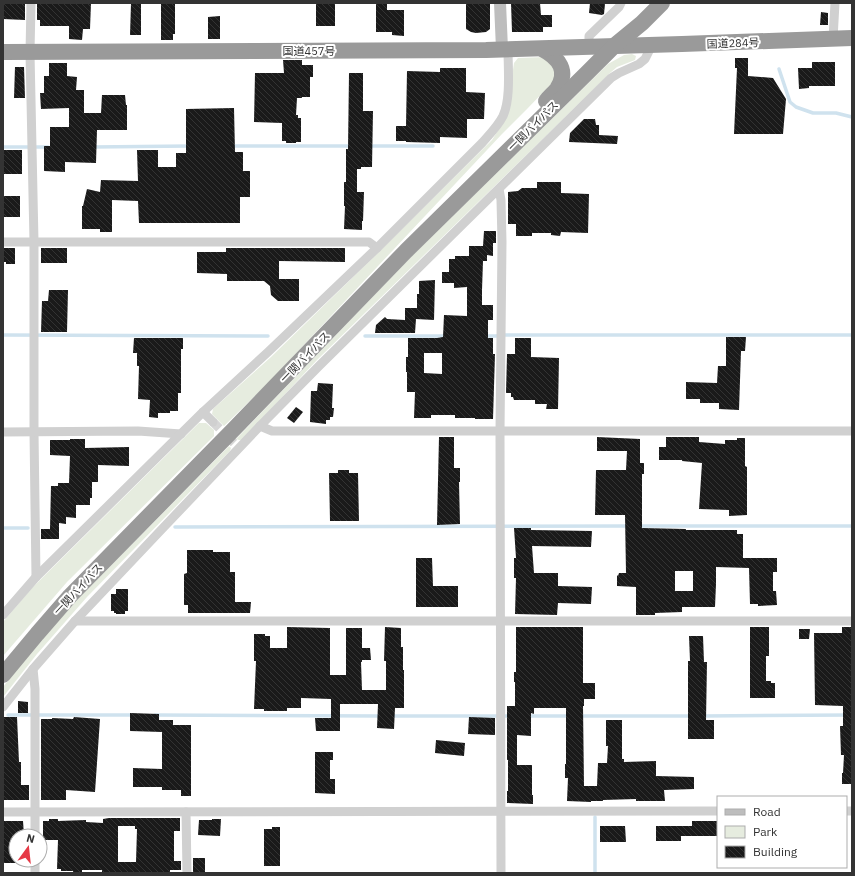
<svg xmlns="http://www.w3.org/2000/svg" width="855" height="876" viewBox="0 0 855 876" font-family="'IBM Plex Sans','Noto Sans JP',sans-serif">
  <defs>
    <pattern id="building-back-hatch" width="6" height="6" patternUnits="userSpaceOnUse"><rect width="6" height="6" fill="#1a1a1a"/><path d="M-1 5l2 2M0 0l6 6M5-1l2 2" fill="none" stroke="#333"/></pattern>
  </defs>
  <rect width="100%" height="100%" fill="#fff"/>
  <g fill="#e6ecdf">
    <path d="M632 54 636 56 635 60 617 67 610 73 318 359 242 440H239L236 439 411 257 608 64 624 55Z"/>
    <path d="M545 57 550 59 556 76 554 81 527 109 502 134 271 380 224 426 212 414 213 409 271 357 381 250 492 140 506 118 514 63 518 58Z"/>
    <path d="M199 423H206L214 430V436L67 582 3 656V622L32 588Z"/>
    <path d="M229 446 231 448 230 451 87 597 37 654 3 697V687L35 647 78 599Z"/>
  </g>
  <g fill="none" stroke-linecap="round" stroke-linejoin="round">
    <g stroke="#cfe2ee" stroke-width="3.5">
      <path d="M779 69 790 102 796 107 813 113H836L852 117"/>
      <path d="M230 146H352"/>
      <path d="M368 146H433"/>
      <path d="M3 147H48"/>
      <path d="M92 147 190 146"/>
      <path d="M3 335 268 336"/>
      <path d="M365 336H448"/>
      <path d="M484 336H496L505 335H852"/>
      <path d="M638 526H852"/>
      <path d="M175 527 629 526"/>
      <path d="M3 528H28"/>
      <path d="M8 715H133"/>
      <path d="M155 715 381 716"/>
      <path d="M391 716H511"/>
      <path d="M527 716H569"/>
      <path d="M579 716H691"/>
      <path d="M703 716 852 715"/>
      <path d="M595 873V817"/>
    </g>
  </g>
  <g fill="url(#building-back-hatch)" fill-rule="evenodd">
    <path d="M3 3H25V20L3 19Z"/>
    <path d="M37 3H91L90 29H83L82 40 69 39V26H40V20H37Z"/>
    <path d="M131 3H141V35H130Z"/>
    <path d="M161 3H175V34H173V40H161Z"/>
    <rect x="316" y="3" width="19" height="23"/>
    <path d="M376 3H387V10H404V36L392 35V32H376Z"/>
    <path d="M511 3H540L541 15H552V27H543V32H512Z"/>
    <path d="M590 3 605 4 604 14 602 15 589 13Z"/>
    <path d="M466 4H490V29L486 32 476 33 471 32 466 29Z"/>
    <path d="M821 12 828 13V25H820Z"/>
    <path d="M220 16V39H208V17Z"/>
    <path d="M735 58H748V76L773 78 786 99 783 134H734L737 68H735Z"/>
    <path d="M283 60H302V65H313V77H310V97H302V98H297L296 115H298V118H301V142H296V143H286V141H282V123L254 122 255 73H284Z"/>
    <path d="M812 62H835V86H809V88L799 89 798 68H812Z"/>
    <path d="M49 63H67V76L77 77 76 90H84V113H101L102 95H125L126 105H127V130H97L96 163 65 162V172L44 171V146H50V127H69V108L41 109 40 93H44V76H49Z"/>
    <path d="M15 67H24L25 98H14Z"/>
    <path d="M440 68H466V92L485 93 484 119H467V138L440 137V143L406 142V141H396V126H406L407 71 440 72Z"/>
    <path d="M349 73H363V111H373L372 167H361V169H357V192H364L363 221H362V230L344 229 345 206H344V182H346V149H348Z"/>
    <path d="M234 108 235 152H243V171H250V197H240V223H139L138 201 112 200V232H100V229H82V206H83L87 189 100 192 101 180 138 181 137 150H158V167H176V153H186V109Z"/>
    <path d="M584 119H595L596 125H599V135L618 136 617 144 569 142 570 133Z"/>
    <rect x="3" y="150" width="19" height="24"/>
    <path d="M537 182H561V193L589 194 588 233 561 232 560 236 551 235V233H532V236H516V224H508V192L518 191 522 188H537Z"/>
    <rect x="3" y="196" width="17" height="21"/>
    <path d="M484 231H496V243H493V256L487 255V261H483L482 290V305H493V320H488V338H493V354H495L493 419H475V418H455V415H431V418H414L415 392H407V372H406V357H408V338H437L443 337 444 315 467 316V287L454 288V283H442V272H449V259H455V256H469V246H483ZM424 353H442V374L424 373Z"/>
    <path d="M3 248H15V264H6V262H3Z"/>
    <rect x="41" y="248" width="26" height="15"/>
    <path d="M226 248H345V262L279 261V279H299V301H278L271 295 270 286 264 281H227V274L197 273V252H226Z"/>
    <path d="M435 280 434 320 416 319 415 333H375L376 325 385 317 387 319 405 320V308H417V294H419V281Z"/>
    <path d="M49 290H68L67 332H41L42 301H48Z"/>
    <path d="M726 337H746L745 351H741L739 410 719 409V403H700V399H686V382L717 383 718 366H726Z"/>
    <path d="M134 338H183V349H181V393H178V411H170V413H158V418L149 417 150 400 138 399 139 366H137V353H133Z"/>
    <path d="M515 338H531V357L559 358 558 409H546L547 404H535V400H514L513 397H511V393H506L507 354H515Z"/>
    <path d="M318 383 333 384 332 408H334L333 417H330V420H326V424L310 422 311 391H317Z"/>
    <path d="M296 407 303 412 294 423 287 418Z"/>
    <path d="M439 437H454V468H460V482H459L460 524 437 525Z"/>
    <path d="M597 437 640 439V463H644V474H642V528L686 529V530H737V534H743V558H777V572H773V591H776L777 605 758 606V604H750L749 568 716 567V584L715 607H682V612L655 613V615H636V587L617 586V575L618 576 619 573H626L625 515H595L596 470H626L627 451H597ZM675 571H693V591H675Z"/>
    <path d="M666 437H699V442L725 444V440H737V438H745V466L747 467V515L729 516V510L699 509 702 463 682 461V460H659V447H666Z"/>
    <path d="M70 439H85V448L129 447V466L98 465V482H92V498H90V505H76V518L66 517V524L59 523V539H41V529H50L51 486H58V483H69L70 456 50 455V440H70Z"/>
    <path d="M338 470H349V473H358L359 521H330L329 473H338Z"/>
    <path d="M514 528H531V530L592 531 591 547 532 546 534 573H558V586L592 587 591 604 558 603 557 615 515 614 516 578H514V558H516Z"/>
    <path d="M187 550H213V552H230V572H235V602H251L250 613H188V605H184V574L187 573Z"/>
    <path d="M416 558H432L433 586H458V607H416Z"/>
    <path d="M116 589H128V611H125V614H116V613H114V611H111V594H116Z"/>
    <path d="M287 627 330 628V675H346V628H362V648H370L371 660H362V662H361L362 690H386V661H384L385 627 401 628V647H403V670H404V708H395L394 729 377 728 378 704H340V731H316L315 718H331V699L301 698V708H287V711H264V709H254L256 661H254V634H265V636H270V648H287Z"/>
    <path d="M516 627H583V683H595V699H584V706H583L584 786H597L598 763H607L608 746H606V720H622V759H624V762L656 761V776L694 777V789L664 790 665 801H636V799L603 800V801H591V802L567 801 568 778H565V764H566V708H534V714L531 713V736L517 735V765H532V795H533V804L507 803V791H508V760H507V706H515V682H514V672H516Z"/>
    <path d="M750 627H769V656H766V681H771V683H775V698H750Z"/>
    <path d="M842 627H852V784H842V773H843L844 755H841L840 726H843V706L815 705 814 633H842Z"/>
    <path d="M799 629H810L809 639H799Z"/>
    <path d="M689 636H703L704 662H707L706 720H714V739H688V661H690Z"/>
    <path d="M18 701 28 702V713H18Z"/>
    <path d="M130 713 159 714V720H173V725H191V796H181V790H162V787H133V768L162 769V732L130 731Z"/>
    <path d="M4 717H17L19 762H21V785H29V800H3Z"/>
    <path d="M74 717 100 719 95 792 66 790V800H41V719H52V718L73 719Z"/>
    <path d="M469 717 495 718V735L468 734Z"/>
    <path d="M436 740 465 743 464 756 435 753Z"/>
    <path d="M315 752H333V760H330V779H335V794L315 793Z"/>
    <path d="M109 818H180V831H174V861H181V870H170V873H102V870H82V873H73V871H61V869H57L58 840H43V821H49V819H58V821L86 820V822L103 823V819ZM118 826H135V829H137L136 862H118Z"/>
    <path d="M212 819H221L220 836 198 835 199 820H212Z"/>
    <path d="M3 821H23L24 835H16V863H3Z"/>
    <path d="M692 821H718V836H681V841H656V826H692Z"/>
    <path d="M600 826H625L626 842H600Z"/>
    <path d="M272 827H280V866H264V829H272Z"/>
    <rect x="193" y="858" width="12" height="15"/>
  </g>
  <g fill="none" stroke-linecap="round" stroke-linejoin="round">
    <path stroke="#d6d6d6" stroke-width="9" stroke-dasharray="9 4.5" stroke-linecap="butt" d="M213 422 234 443"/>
    <g stroke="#d0d0d0" stroke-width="9">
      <path d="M31 3 30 53 34 242V432L36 577"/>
      <path d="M833 39 835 3"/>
      <path d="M589 47V36L619 7 621 3"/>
      <path d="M499 189 501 200 502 242 500 431 501 873"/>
      <path d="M3 242H369L377 248"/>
      <path d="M203 412 213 422"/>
      <path d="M260 426 272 431H852"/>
      <path d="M3 432 138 431 181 434"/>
      <path d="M3 615 36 577 203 412 268 352 377 248 482 143C489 135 498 126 503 116 511 99 508 68 508 49"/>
      <path d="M75 621H852"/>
      <path d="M33 669 35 689V836"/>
      <path d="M3 707 33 669 75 621 162 529 260 426 319 366 611 78 619 73 639 64 645 59 652 45"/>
      <path d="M846 811H852"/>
      <path d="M3 812 718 811"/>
      <path d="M186 812 187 873"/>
      <path d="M35 860V873"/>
    </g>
    <path stroke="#bdbdbd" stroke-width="12" d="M500 3 502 49"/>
    <g stroke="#9a9a9a" stroke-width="16">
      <path d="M542 49C559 58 569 71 557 89 554 93 549 97 546 101"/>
      <path d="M3 52 486 50 682 44 852 38"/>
      <path d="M3 675 37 634 70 596 233 430 406 251 587 73 614 46 642 23 662 3"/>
    </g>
  </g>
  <g text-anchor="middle" stroke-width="4" stroke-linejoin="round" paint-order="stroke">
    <g font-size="11" fill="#333" stroke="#fff">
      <text transform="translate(733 43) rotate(-2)" y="4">国道284号</text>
      <text x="309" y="55">国道457号</text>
      <text transform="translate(533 126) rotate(-45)" y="4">一関バイパス</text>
      <text transform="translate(305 357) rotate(-46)" y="4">一関バイパス</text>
      <text transform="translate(78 589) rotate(-47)" y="4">一関バイパス</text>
    </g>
  </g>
  <rect width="855" height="876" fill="none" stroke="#333333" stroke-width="8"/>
  <rect x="717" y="796" width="130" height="72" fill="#ffffff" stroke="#adadad"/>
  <rect x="725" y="809" width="20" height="6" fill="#bdbdbd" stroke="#adadad"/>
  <text x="753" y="816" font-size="12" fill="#333333">Road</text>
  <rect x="725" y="826" width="20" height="12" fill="#e6ecdf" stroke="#adadad"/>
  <text x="753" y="836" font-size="12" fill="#333333">Park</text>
  <rect x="725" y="846" width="20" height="12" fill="url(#building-back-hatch)" stroke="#adadad"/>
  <text x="753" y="856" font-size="12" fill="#333333">Building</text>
  <g transform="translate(28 848) rotate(15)"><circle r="19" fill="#ffffff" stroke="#adadad"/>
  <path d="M0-3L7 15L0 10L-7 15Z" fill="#e63946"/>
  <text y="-6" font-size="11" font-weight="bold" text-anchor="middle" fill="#333333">N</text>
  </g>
</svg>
